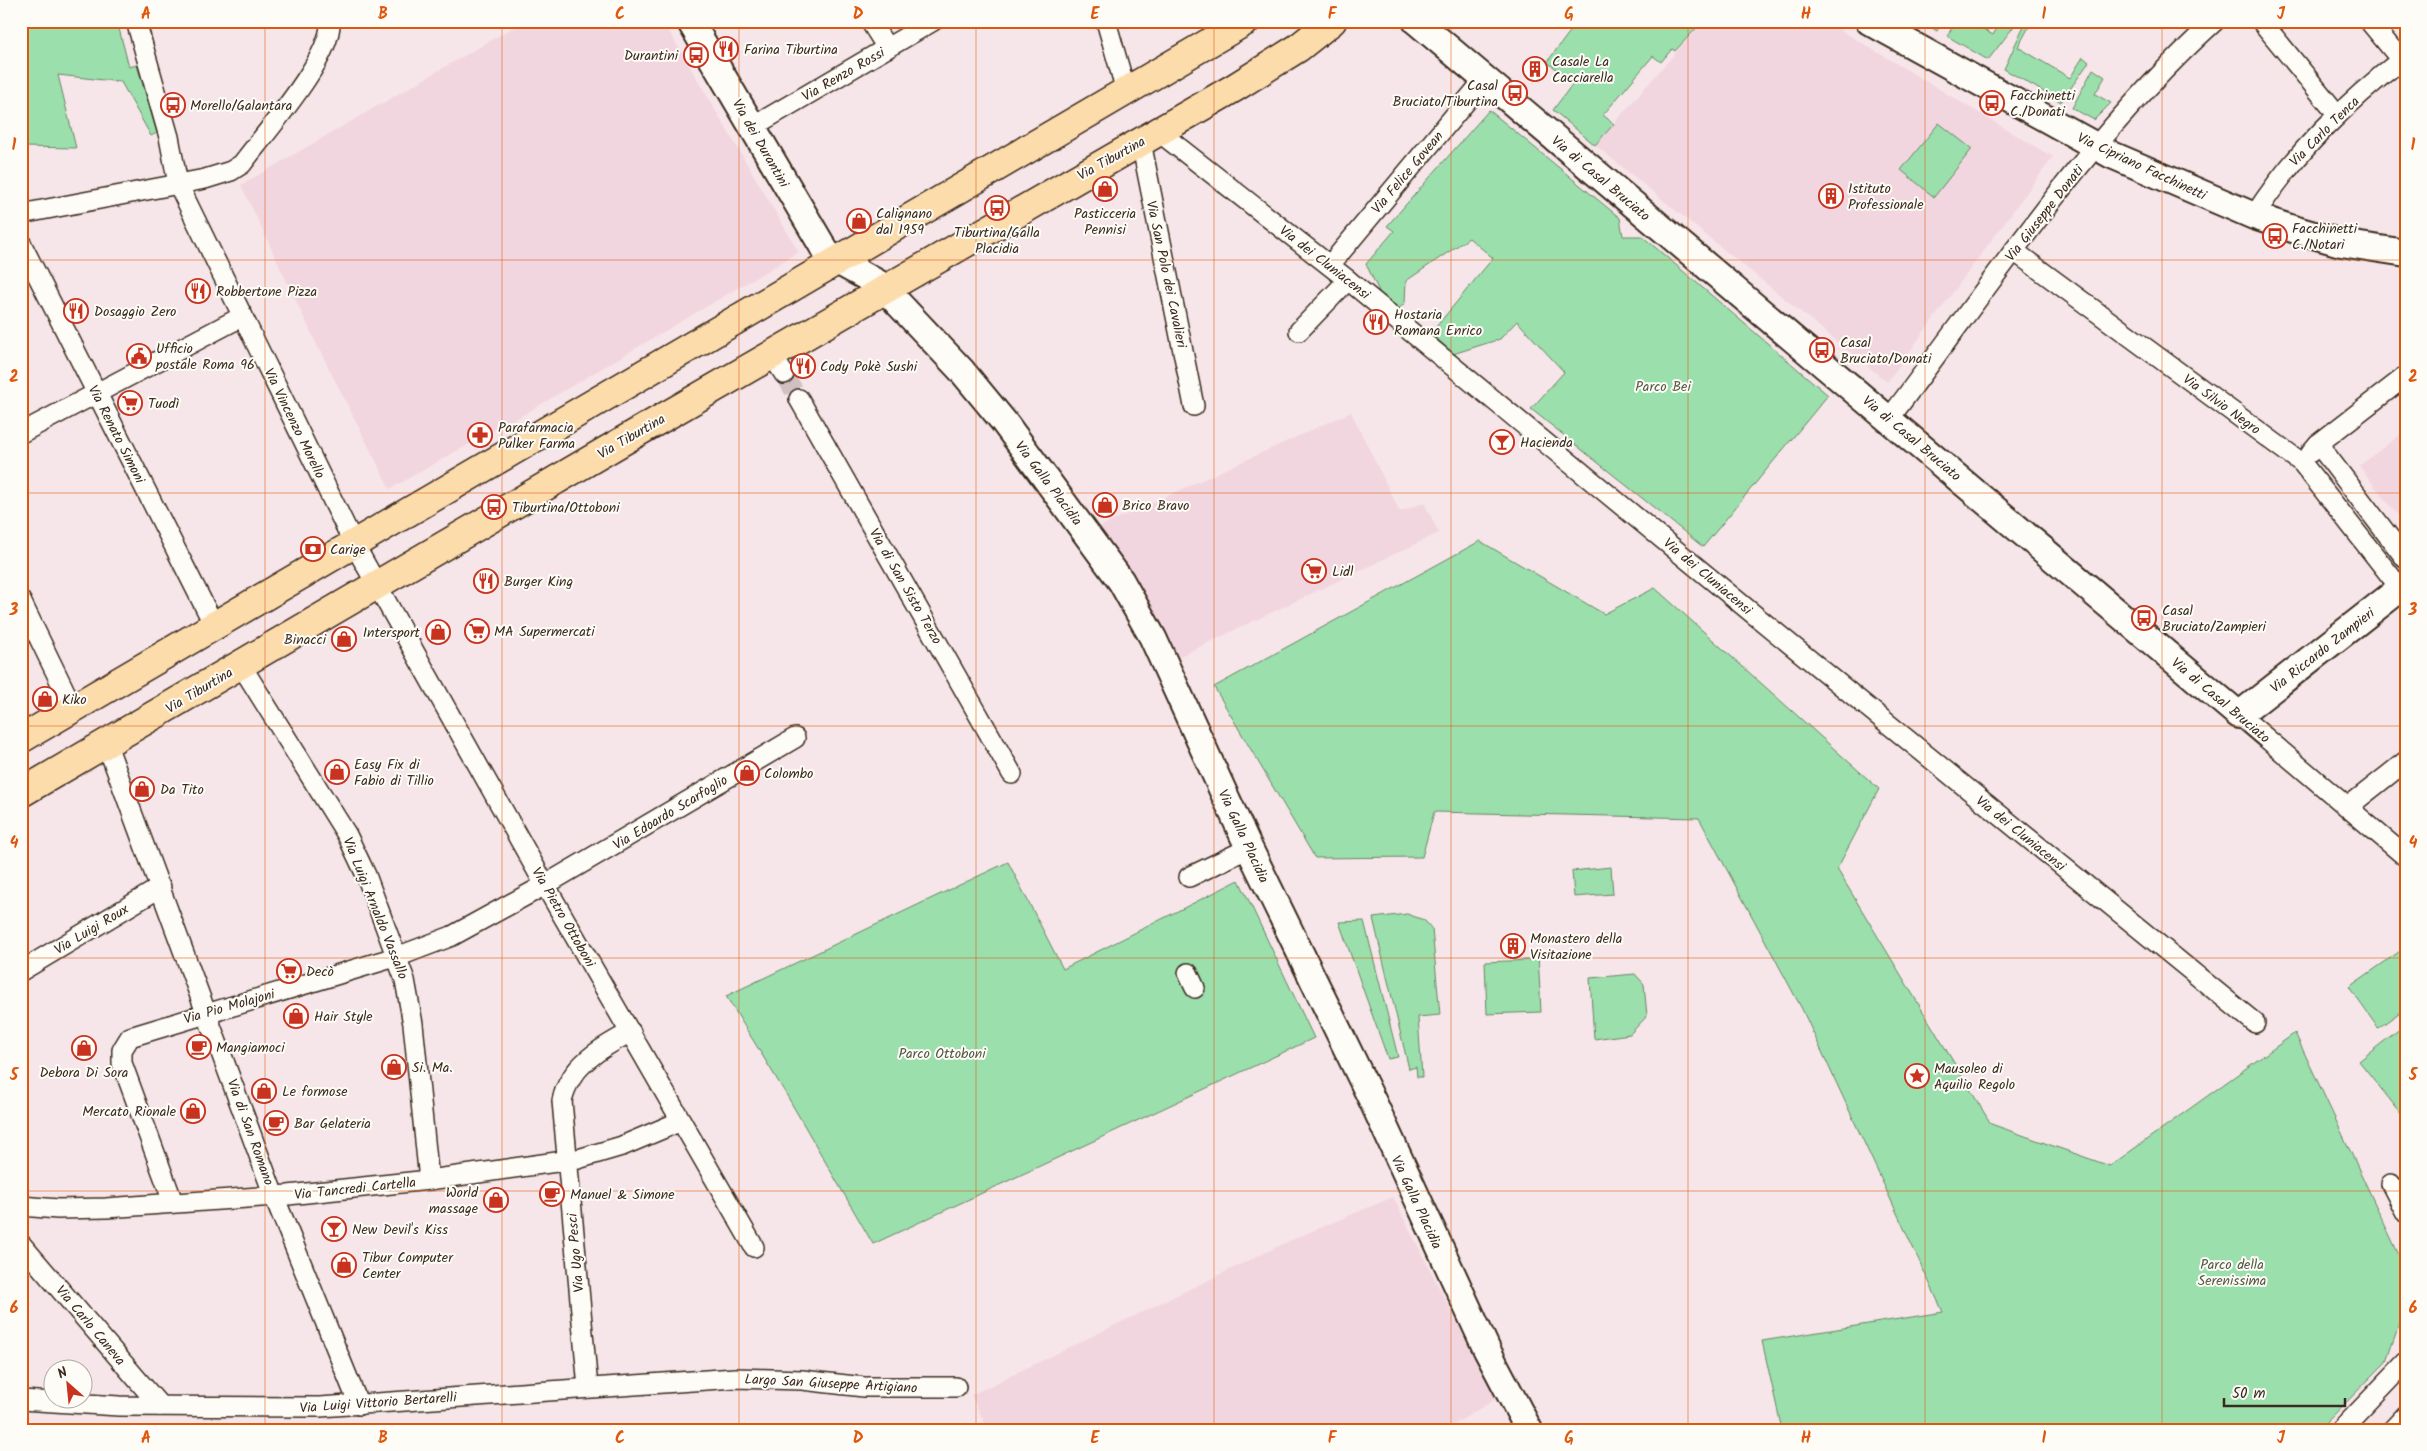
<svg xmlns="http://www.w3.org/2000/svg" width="2427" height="1451" viewBox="0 0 2427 1451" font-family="Kalam,sans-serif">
  <rect width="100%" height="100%" fill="#f7e6e9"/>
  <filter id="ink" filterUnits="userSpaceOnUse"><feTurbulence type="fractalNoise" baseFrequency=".02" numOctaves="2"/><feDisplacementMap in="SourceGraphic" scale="10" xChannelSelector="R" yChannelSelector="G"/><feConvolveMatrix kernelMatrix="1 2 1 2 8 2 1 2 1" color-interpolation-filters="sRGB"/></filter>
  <g filter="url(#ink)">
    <g fill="#f2d6df">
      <path d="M524 21H663L799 252 506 425 494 430 390 489 315 341 241 185Z"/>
      <path d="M1703 21H1825L2053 157 1887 382 1595 145Z"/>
      <path d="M1351 412 1400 512 1424 502 1439 533 1178 657 1099 527Z"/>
      <path d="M2406 430V526L2359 466Z"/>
      <path d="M1393 1197 1496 1399 1445 1430H988L971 1395 1291 1240Z"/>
    </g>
    <g fill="#9adfac" stroke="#6a8465">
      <path d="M21 21H117L129 67 137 65 157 133 151 136 121 82 58 75 76 148 21 147Z"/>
      <path d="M1578 21H1703L1675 51 1672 49 1661 62 1653 56 1603 115 1614 124 1595 145 1553 110 1574 82 1547 62Z"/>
      <path d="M1920 21H1943L1937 31Z"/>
      <path d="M1956 21H1969L1993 35 2001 21H2018L1988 60 1947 36Z"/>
      <path d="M2026 21H2029L2030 25 2018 47 2070 78 2083 57 2089 62 2061 102 2004 69Z"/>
      <path d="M2093 69 2105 77 2095 94 2111 103 2094 120 2072 108Z"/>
      <path d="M1489 110 1620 218 1623 236H1642L1828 395 1703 547 1531 409 1564 372 1517 321 1500 339 1453 354 1431 333 1493 258 1469 238 1406 281 1405 303 1395 312 1384 302 1366 264 1394 231 1387 226Z"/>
      <path d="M1939 123 1972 149 1934 197 1901 170Z"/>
      <path d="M1480 541 1604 614 1655 588 1879 789 1837 869 1991 1124 2110 1166 2295 1033 2406 1270V1304L2386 1362 2319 1430H1782L1762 1341 1943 1312 1802 1009 1699 818 1434 812 1422 857 1315 858 1214 687Z"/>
      <path d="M1008 862 1063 969 1239 880 1314 1038 873 1244 786 1094 726 996Z"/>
      <path d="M1611 867 1613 894 1574 897 1572 871Z"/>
      <path d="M1407 914 1424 920 1432 929 1440 1015 1418 1017 1422 1077H1417L1416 1067 1409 1069 1373 918Z"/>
      <path d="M1364 921 1398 1057 1388 1059 1339 922Z"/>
      <path d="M2406 947V1008L2378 1028 2349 987Z"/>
      <path d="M1532 953H1538L1541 1012 1487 1014 1485 962 1531 960Z"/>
      <path d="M1635 974 1644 984 1647 1016 1630 1034 1594 1039 1590 978Z"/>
      <path d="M2406 1024V1120L2359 1061Z"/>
    </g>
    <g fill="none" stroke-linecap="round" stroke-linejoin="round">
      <path stroke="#d1c0c0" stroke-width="19" stroke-dasharray="19 9" stroke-linecap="butt" d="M784 374 799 399"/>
      <defs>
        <g id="street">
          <path d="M136 21 169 137 178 184 354 544 545 885 754 1247"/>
          <path d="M870 21 887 48"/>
          <path d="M1106 21 1126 91"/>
          <path d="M2261 21 2337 114"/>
          <path d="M2369 21 2406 66"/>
          <path d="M752 127 933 21"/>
          <path d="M1159 132 1348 280 1757 617 2255 1023"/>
          <path d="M1141 142 1194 406"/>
          <path d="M21 214 205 179 231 171 242 164C265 133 333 57 330 21"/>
          <path d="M2254 216C2295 152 2347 102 2406 56"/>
          <path d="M21 243 214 625"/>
          <path d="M2014 251 2302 463 2400 588"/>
          <path d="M1330 265 1484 80"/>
          <path d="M1299 331 1348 280"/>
          <path d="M772 355 784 374"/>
          <path d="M799 399 1012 774"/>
          <path d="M1889 419C1992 283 2088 136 2215 21"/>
          <path d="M21 433 243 316"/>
          <path d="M2318 444 2406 559"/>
          <path d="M2311 452 2318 444 2406 376"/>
          <path d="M21 601 73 708"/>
          <path d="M241 665 347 835 366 875 405 980 413 1024 429 1180"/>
          <path d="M2239 715 2406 857"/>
          <path d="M107 745 274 1196 359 1405"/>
          <path d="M2349 806 2406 761"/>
          <path d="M1189 877 1249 848"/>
          <path d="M21 971 161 887"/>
          <path d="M1188 973 1195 988"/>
          <path d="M2391 1184 2406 1213"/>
          <path d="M173 1202 122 1063V1050L130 1037 402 955 452 936 545 885 795 738"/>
          <path d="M21 1206 58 1209 106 1208 288 1195 429 1180 578 1159 622 1146 681 1121"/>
          <path d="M21 1244 160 1406"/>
          <path d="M588 1388 562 1101C569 1066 602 1047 631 1032"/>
          <path d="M21 1400 119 1406 320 1407 735 1378 802 1380 864 1387H956"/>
          <path d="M2341 1430 2406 1362"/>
          <path d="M2392 1430 2406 1415"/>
        </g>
        <g id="secondary">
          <path d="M690 21 826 252 834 259 881 285 962 371 1004 422 1121 581 1153 638 1249 848 1374 1104 1487 1350 1529 1430"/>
          <path d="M1416 21 2239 715 2406 584"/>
          <path d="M1869 21 2112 155 2254 216 2293 229 2341 243 2406 253"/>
        </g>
        <g id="primary">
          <path d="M21 739 1246 21"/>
          <path d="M21 793 633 435 1234 88 1298 48 1332 21"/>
        </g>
      </defs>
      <use href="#street" stroke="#3b2a1e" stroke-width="22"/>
      <use href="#secondary" stroke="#3b2a1e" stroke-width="30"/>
      <use href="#primary" stroke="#3b2a1e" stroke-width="31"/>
      <use href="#street" stroke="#fdfcf7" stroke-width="19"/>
      <use href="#secondary" stroke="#fdfcf7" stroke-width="26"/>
      <use href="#primary" stroke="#fddcac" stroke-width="28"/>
    </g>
  </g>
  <path fill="none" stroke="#df570d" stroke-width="1" stroke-opacity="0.55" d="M265 21V1430M502 21V1430M739 21V1430M976 21V1430M1214 21V1430M1451 21V1430M1688 21V1430M1925 21V1430M2162 21V1430M21 260H2406M21 493H2406M21 726H2406M21 958H2406M21 1191H2406"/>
  <defs>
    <symbol id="restaurant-ring" viewBox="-11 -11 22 22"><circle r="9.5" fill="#fdfcf7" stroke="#c8321e" stroke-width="1.5"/><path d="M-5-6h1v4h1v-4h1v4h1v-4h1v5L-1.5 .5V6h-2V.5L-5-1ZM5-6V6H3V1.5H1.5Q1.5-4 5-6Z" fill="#c8321e"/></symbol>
    <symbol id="bus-ring" viewBox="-11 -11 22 22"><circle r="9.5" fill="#fdfcf7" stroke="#c8321e" stroke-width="1.5"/><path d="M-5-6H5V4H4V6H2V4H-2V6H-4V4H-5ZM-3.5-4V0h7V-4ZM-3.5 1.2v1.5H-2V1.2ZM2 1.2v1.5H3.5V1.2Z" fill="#c8321e"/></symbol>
    <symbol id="building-ring" viewBox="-11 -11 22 22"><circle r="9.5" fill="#fdfcf7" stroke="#c8321e" stroke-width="1.5"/><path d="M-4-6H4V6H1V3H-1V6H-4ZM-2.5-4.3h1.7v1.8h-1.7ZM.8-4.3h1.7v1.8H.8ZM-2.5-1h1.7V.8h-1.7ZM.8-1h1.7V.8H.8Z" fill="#c8321e"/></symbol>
    <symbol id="shop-ring" viewBox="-11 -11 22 22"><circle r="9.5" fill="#fdfcf7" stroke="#c8321e" stroke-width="1.5"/><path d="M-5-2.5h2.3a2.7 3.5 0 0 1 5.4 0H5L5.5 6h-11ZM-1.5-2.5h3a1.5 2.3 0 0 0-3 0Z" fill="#c8321e"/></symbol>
    <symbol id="civic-ring" viewBox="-11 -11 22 22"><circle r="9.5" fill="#fdfcf7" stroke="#c8321e" stroke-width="1.5"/><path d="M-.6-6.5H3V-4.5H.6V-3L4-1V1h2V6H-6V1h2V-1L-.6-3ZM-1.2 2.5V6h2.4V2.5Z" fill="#c8321e"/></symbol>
    <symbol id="supermarket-ring" viewBox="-11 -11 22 22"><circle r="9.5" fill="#fdfcf7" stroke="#c8321e" stroke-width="1.5"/><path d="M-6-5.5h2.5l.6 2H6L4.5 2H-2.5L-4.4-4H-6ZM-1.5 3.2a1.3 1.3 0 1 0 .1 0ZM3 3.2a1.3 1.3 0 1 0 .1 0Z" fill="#c8321e"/></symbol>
    <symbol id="pharmacy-ring" viewBox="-11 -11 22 22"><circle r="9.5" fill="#fdfcf7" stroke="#c8321e" stroke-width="1.5"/><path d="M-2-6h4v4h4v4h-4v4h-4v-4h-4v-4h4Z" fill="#c8321e"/></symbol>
    <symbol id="bar-ring" viewBox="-11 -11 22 22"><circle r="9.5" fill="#fdfcf7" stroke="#c8321e" stroke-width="1.5"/><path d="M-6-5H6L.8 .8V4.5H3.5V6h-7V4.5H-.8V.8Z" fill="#c8321e"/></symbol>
    <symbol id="bank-ring" viewBox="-11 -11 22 22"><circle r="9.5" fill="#fdfcf7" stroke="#c8321e" stroke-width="1.5"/><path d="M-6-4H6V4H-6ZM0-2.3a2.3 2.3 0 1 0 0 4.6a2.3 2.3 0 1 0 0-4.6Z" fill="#c8321e"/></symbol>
    <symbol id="cafe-ring" viewBox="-11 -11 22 22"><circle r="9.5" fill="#fdfcf7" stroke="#c8321e" stroke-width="1.5"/><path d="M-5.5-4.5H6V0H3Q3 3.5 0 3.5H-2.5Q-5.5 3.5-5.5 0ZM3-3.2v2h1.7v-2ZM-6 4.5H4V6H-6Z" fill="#c8321e"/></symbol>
    <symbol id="sight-ring" viewBox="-11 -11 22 22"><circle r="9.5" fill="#fdfcf7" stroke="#c8321e" stroke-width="1.5"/><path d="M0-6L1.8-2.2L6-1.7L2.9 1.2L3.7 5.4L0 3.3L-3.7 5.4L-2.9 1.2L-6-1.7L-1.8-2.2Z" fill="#c8321e"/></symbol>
  </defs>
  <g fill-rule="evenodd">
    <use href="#restaurant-ring" x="712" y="35" width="28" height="28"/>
    <use href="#bus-ring" x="682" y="41" width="28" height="28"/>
    <use href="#building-ring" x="1521" y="55" width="28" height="28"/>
    <use href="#bus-ring" x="1501" y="79" width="28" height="28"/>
    <use href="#bus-ring" x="1978" y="89" width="28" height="28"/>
    <use href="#bus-ring" x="159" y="91" width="28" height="28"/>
    <use href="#shop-ring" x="1091" y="175" width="28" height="28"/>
    <use href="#building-ring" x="1817" y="182" width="28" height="28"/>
    <use href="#bus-ring" x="983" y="194" width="28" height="28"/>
    <use href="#shop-ring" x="845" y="207" width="28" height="28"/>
    <use href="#bus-ring" x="2261" y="222" width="28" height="28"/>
    <use href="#restaurant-ring" x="184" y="277" width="28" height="28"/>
    <use href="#restaurant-ring" x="62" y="297" width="28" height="28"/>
    <use href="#restaurant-ring" x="1362" y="308" width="28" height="28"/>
    <use href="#bus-ring" x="1808" y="336" width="28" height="28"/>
    <use href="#civic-ring" x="125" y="342" width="28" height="28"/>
    <use href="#restaurant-ring" x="789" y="352" width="28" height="28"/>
    <use href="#supermarket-ring" x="116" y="389" width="28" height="28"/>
    <use href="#pharmacy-ring" x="466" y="421" width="28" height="28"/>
    <use href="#bar-ring" x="1488" y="428" width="28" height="28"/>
    <use href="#shop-ring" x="1091" y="491" width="28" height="28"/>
    <use href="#bus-ring" x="480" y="493" width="28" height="28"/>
    <use href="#bank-ring" x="299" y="535" width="28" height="28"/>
    <use href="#supermarket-ring" x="1300" y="557" width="28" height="28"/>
    <use href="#restaurant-ring" x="472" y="567" width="28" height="28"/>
    <use href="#bus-ring" x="2130" y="604" width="28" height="28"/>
    <use href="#supermarket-ring" x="463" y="617" width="28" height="28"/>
    <use href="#shop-ring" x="424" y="618" width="28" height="28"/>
    <use href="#shop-ring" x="330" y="625" width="28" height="28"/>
    <use href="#shop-ring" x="31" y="685" width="28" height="28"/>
    <use href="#shop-ring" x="323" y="758" width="28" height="28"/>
    <use href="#shop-ring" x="733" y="759" width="28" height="28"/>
    <use href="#shop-ring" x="128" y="775" width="28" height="28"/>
    <use href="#building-ring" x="1499" y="932" width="28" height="28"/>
    <use href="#supermarket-ring" x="275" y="957" width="28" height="28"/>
    <use href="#shop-ring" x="282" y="1002" width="28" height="28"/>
    <use href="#cafe-ring" x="185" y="1033" width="28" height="28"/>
    <use href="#shop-ring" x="70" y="1034" width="28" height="28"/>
    <use href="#shop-ring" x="380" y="1053" width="28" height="28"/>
    <use href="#sight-ring" x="1903" y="1062" width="28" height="28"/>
    <use href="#shop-ring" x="250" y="1077" width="28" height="28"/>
    <use href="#shop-ring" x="179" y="1097" width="28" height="28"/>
    <use href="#cafe-ring" x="262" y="1109" width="28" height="28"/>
    <use href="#cafe-ring" x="538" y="1180" width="28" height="28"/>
    <use href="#shop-ring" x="482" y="1186" width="28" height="28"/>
    <use href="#bar-ring" x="320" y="1215" width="28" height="28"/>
    <use href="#shop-ring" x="330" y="1251" width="28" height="28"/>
  </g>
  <g text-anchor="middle" stroke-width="4" stroke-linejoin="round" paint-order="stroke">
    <g font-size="14" fill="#3b2a1e" stroke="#fdfcf7" text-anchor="start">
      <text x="744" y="54">Farina Tiburtina</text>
      <text x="678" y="60" text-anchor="end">Durantini</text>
      <text x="1552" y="66">Casale La<tspan x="1552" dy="16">Cacciarella</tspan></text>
      <text x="1498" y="90" text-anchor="end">Casal<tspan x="1498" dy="16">Bruciato/Tiburtina</tspan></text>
      <text x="2010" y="100">Facchinetti<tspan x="2010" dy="16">C./Donati</tspan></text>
      <text x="190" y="110">Morello/Galantara</text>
      <text x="1848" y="193">Istituto<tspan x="1848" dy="16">Professionale</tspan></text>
      <text x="876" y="218">Calignano<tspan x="876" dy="16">dal 1959</tspan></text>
      <text x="1105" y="218" text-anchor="middle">Pasticceria<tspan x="1105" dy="16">Pennisi</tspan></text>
      <text x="2292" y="233">Facchinetti<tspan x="2292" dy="16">C./Notari</tspan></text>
      <text x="997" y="237" text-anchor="middle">Tiburtina/Galla<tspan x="997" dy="16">Placidia</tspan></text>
      <text x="216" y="296">Robbertone Pizza</text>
      <text x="94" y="316">Dosaggio Zero</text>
      <text x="1394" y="319">Hostaria<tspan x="1394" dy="16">Romana Enrico</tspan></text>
      <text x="1840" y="347">Casal<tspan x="1840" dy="16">Bruciato/Donati</tspan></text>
      <text x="156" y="353">Ufficio<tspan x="156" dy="16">postale Roma 96</tspan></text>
      <text x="820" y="371">Cody Pokè Sushi</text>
      <text x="148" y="408">Tuodì</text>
      <text x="498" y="432">Parafarmacia<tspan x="498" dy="16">Pulker Farma</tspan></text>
      <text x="1520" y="447">Hacienda</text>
      <text x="1122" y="510">Brico Bravo</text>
      <text x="512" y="512">Tiburtina/Ottoboni</text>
      <text x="330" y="554">Carige</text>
      <text x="1332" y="576">Lidl</text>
      <text x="504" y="586">Burger King</text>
      <text x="2162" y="615">Casal<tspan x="2162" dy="16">Bruciato/Zampieri</tspan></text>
      <text x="494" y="636">MA Supermercati</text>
      <text x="420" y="637" text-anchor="end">Intersport</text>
      <text x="326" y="644" text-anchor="end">Binacci</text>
      <text x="62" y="704">Kiko</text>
      <text x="354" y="769">Easy Fix di<tspan x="354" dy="16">Fabio di Tillio</tspan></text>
      <text x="764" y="778">Colombo</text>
      <text x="160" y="794">Da Tito</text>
      <text x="1530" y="943">Monastero della<tspan x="1530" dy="16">Visitazione</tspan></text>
      <text x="306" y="976">Decò</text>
      <text x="314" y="1021">Hair Style</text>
      <text x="216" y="1052">Mangiamoci</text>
      <text x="412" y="1072">Si. Ma.</text>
      <text x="1934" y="1073">Mausoleo di<tspan x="1934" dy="16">Aquilio Regolo</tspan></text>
      <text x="84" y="1077" text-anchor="middle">Debora Di Sora</text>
      <text x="282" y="1096">Le formose</text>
      <text x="176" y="1116" text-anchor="end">Mercato Rionale</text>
      <text x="294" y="1128">Bar Gelateria</text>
      <text x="478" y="1197" text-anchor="end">World<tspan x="478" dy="16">massage</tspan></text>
      <text x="570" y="1199">Manuel &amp; Simone</text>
      <text x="352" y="1234">New Devil's Kiss</text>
      <text x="362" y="1262">Tibur Computer<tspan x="362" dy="16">Center</tspan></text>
    </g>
    <g font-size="14" fill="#3b2a1e" stroke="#fdfcf7">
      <text transform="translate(843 74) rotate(-30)" y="5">Via Renzo Rossi</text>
      <text transform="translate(2324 131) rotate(-45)" y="5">Via Carlo Tenca</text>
      <text transform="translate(761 143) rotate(60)" y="5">Via dei Durantini</text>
      <text transform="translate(1111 158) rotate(-29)" y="5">Via Tiburtina</text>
      <text transform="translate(2142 166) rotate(25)" y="5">Via Cipriano Facchinetti</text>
      <text transform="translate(1407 172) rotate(-50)" y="5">Via Felice Govean</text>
      <text transform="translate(1601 178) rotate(40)" y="5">Via di Casal Bruciato</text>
      <text transform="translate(2044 213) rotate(-52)" y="5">Via Giuseppe Donati</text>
      <text transform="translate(1325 262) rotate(38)" y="5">Via dei Cluniacensi</text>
      <text transform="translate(1167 274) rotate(78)" y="5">Via San Polo dei Cavalieri</text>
      <text transform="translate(2222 404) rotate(36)" y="5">Via Silvio Negro</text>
      <text transform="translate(295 423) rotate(64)" y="5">Via Vincenzo Morello</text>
      <text transform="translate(117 434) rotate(63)" y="5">Via Renato Simoni</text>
      <text transform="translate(631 436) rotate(-30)" y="5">Via Tiburtina</text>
      <text transform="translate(1912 438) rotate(40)" y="5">Via di Casal Bruciato</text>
      <text transform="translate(1049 483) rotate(53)" y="5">Via Galla Placidia</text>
      <text transform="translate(1708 576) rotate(40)" y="5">Via dei Cluniacensi</text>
      <text transform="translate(906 586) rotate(60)" y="5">Via di San Sisto Terzo</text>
      <text transform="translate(2322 650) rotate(-38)" y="5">Via Riccardo Zampieri</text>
      <text transform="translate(199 690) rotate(-31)" y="5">Via Tiburtina</text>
      <text transform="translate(2221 700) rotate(40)" y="5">Via di Casal Bruciato</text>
      <text transform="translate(670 812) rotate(-31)" y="5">Via Edoardo Scarfoglio</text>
      <text transform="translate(2021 833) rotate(39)" y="5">Via dei Cluniacensi</text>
      <text transform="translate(1244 836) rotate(65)" y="5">Via Galla Placidia</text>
      <text transform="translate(376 908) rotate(68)" y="5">Via Luigi Arnaldo Vassallo</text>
      <text transform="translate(564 917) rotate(60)" y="5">Via Pietro Ottoboni</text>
      <text transform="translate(91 929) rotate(-31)" y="5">Via Luigi Roux</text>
      <text transform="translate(229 1006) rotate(-16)" y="5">Via Pio Molajoni</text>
      <text transform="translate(251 1132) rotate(70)" y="5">Via di San Romano</text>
      <text transform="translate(355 1188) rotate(-6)" y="5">Via Tancredi Cartella</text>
      <text transform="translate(1417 1202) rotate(65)" y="5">Via Galla Placidia</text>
      <text transform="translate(575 1253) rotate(-95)" y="5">Via Ugo Pesci</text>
      <text transform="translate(91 1325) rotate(50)" y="5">Via Carlo Caneva</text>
      <text transform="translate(831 1383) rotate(3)" y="5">Largo San Giuseppe Artigiano</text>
      <text transform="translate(378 1402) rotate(-4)" y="5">Via Luigi Vittorio Bertarelli</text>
    </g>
    <g font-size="14" fill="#535742" stroke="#fdfcf7">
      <text x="1663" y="391">Parco Bei</text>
      <text x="942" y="1058">Parco Ottoboni</text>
      <text x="2232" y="1269">Parco della<tspan x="2232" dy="16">Serenissima</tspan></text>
    </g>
  </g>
  <rect width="2427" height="1451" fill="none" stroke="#fdfcf7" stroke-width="55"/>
  <g transform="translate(68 1384) rotate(333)"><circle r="24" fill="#fdfcf7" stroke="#afa8a0"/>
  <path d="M0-4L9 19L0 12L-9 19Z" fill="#c8321e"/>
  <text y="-8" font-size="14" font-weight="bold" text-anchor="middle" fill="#3b2a1e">N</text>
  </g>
  <path d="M2224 1398v8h121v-8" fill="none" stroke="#3b2a1e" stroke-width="2.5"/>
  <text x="2232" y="1398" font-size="15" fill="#3b2a1e" stroke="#fdfcf7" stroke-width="4" paint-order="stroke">50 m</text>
  <rect x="28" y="28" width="2372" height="1396" fill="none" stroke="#df570d" stroke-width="2"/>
  <g font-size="16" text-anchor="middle" font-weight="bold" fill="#df570d">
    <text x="146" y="19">A</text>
    <text x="383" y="19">B</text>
    <text x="620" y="19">C</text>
    <text x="858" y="19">D</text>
    <text x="1095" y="19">E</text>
    <text x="1332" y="19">F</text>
    <text x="1569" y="19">G</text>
    <text x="1806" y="19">H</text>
    <text x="2044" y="19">I</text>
    <text x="2281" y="19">J</text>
    <text x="14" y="150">1</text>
    <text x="2413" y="150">1</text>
    <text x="14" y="382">2</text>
    <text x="2413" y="382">2</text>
    <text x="14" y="615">3</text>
    <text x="2413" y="615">3</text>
    <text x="14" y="848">4</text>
    <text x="2413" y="848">4</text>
    <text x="14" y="1080">5</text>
    <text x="2413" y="1080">5</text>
    <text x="14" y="1313">6</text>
    <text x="2413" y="1313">6</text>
    <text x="146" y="1443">A</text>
    <text x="383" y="1443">B</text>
    <text x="620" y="1443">C</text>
    <text x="858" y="1443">D</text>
    <text x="1095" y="1443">E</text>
    <text x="1332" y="1443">F</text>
    <text x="1569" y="1443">G</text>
    <text x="1806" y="1443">H</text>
    <text x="2044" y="1443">I</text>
    <text x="2281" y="1443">J</text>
  </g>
</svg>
